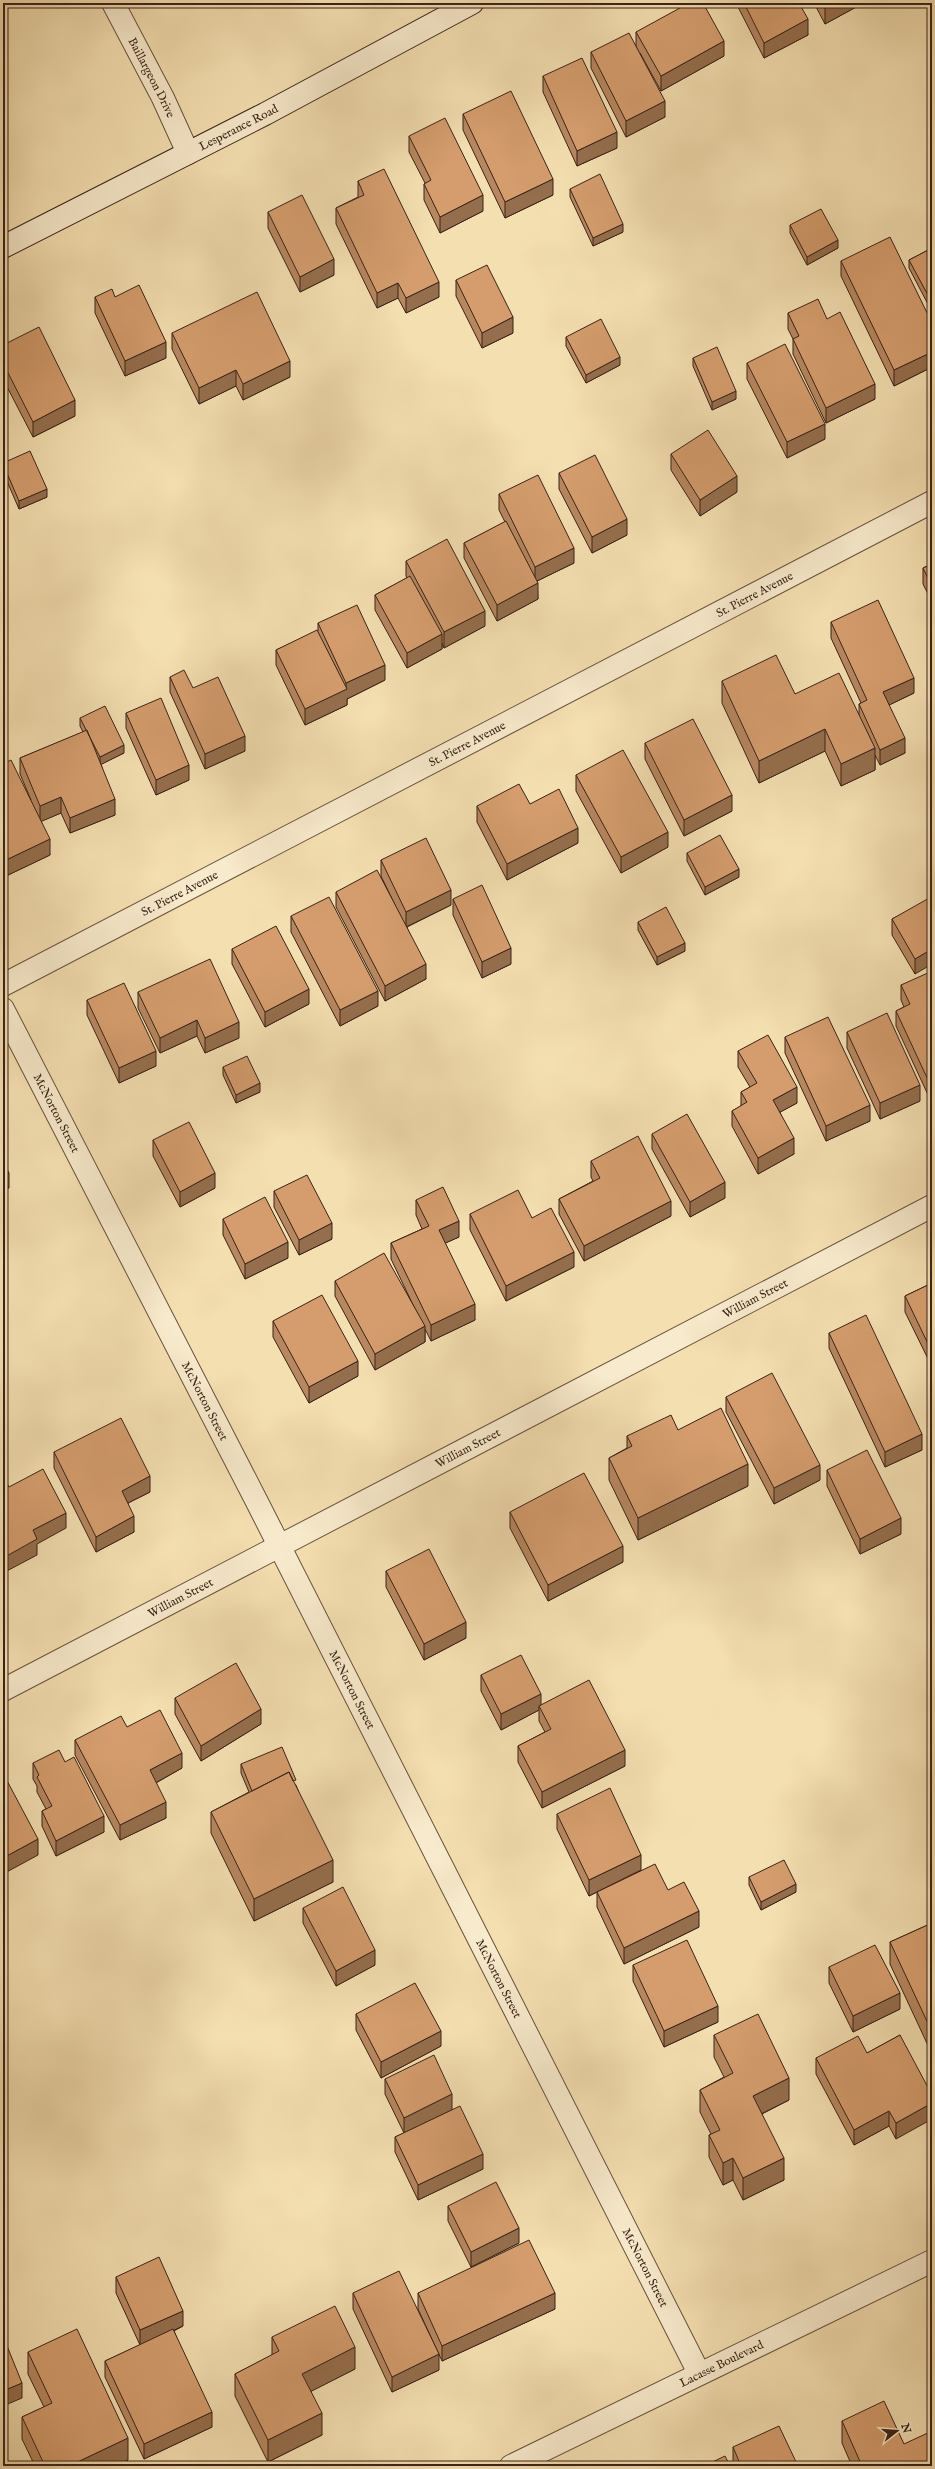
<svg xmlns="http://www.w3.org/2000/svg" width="935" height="2469" viewBox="0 0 935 2469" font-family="'IM FELL English',serif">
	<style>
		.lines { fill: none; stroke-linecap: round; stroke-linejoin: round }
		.minor-casing { stroke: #68523e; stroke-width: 24 }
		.tertiary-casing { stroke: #68523e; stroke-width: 24 }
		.secondary-casing { stroke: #3a2318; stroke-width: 24 }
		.minor { stroke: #f8eacc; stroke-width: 22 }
		.tertiary { stroke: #f8eacc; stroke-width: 22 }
		.secondary { stroke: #f8eacc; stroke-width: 22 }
		.wall { fill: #b7875f; stroke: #3a2318 }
		.shaded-wall { fill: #956e4d; stroke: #3a2318 }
		.building { fill: #d59d6e; stroke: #3a2318 }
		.labels { text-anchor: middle; stroke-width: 3; stroke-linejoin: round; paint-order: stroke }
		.street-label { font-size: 12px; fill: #3a2318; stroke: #f8eacc }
	</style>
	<rect width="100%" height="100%" fill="#f4dfb1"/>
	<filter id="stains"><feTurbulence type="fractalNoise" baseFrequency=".005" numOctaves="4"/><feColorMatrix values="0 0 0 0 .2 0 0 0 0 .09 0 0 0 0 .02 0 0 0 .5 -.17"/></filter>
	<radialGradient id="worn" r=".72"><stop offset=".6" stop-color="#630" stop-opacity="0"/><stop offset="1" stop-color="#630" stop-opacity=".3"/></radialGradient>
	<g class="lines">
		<defs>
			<g id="minor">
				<path id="s1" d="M113 3 163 98 188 153"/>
				<path id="s2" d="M3 985 932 502"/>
				<path id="s3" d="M3 1690 932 1206"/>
			</g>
			<g id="tertiary">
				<path id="s4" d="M3 1009 256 1500 699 2373"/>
				<path id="s5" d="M511 2466 932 2261"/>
			</g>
			<g id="secondary">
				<path id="s6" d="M3 247 265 114 472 3"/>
			</g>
		</defs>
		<use href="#minor" class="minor-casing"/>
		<use href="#tertiary" class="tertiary-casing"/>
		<use href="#secondary" class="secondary-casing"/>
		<use href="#minor" class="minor"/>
		<use href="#tertiary" class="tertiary"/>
		<use href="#secondary" class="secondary"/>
	</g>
	<path class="wall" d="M736 3H799L808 35 764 58Z
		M814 3H858V6L825 24Z
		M636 32 724 56 661 91 640 53 665 117 626 137 591 68V52L636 47Z
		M543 76 617 148 577 166 543 92Z
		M463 114 553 195 505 218 463 130Z
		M409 136 483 211 440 233 424 200V184L425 183 409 152Z
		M358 181 439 297 406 313 398 298 377 308 336 224V208L358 197Z
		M570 189 623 232 593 246 570 197Z
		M268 212 334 275 300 292 268 228Z
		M790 225 838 248 807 265 790 233Z
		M932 248V307L930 308 909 268V260Z
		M841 261 932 323V367L894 386 841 276Z
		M456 280 513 333 482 348 456 296Z
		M95 297 166 358 125 376 95 313Z
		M788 313 827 319 875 399 826 423 793 354V339L788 329Z
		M172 333 290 377 243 400 236 386 199 404 172 349Z
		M566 337 620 365 586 383 566 346Z
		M3 345 75 416 33 437 3 379Z
		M693 358 736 399 712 410 693 366Z
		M747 363 825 439 787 458 747 379Z
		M671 454 737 492 700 516 671 470Z
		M3 463 47 497 19 509 3 472Z
		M559 473 627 535 592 553 559 489Z
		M499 494 574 563 537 581 538 599 497 621 464 558V543L505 522 499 510Z
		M406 561 485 626 444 648 442 643V649L407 668 375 610V595L407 578 406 576Z
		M932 564V602L923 584V568Z
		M831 622 914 693 889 705 905 753 880 765 875 755V770L841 786 825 751 759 783 722 703V681L795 694 859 715V704L861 703 831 638Z
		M318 623 385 680 347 699V705L305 725 276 665V650L318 631Z
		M170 677 245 751 205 769 170 692Z
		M126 713 189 780 156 795 126 728Z
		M80 718 124 753 101 764 115 815 70 833 61 813 41 821 50 855 4 877 3 875V764L31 800 20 774V758L83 732 80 726Z
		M645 743 732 811 684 836 645 759Z
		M576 775 668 847 621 873 576 791Z
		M530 804 578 843 507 880 477 822V806Z
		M687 853 739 877 705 895 687 861Z
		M381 860 451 905 407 927 426 979 385 1001 336 907V892L395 905 381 876Z
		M453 899 511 964 482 978 453 915Z
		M932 899 915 974 892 935V919Z
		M291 916 378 1006 340 1026 291 932Z
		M638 922 685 951 657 965 638 930Z
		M232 949 309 1004 265 1027 232 964Z
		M932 976V1096L929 1097 896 1026V1011L904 1007 901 1000V985Z
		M138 992 239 1038 205 1053 197 1036 160 1053 138 1008Z
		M87 1000 156 1066 119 1083 87 1015Z
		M847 1032 920 1101 880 1119 847 1048Z
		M785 1037 870 1121 826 1141 785 1053Z
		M738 1051 797 1103 780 1112 794 1154 758 1174 732 1126V1111L741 1106V1092L750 1087 738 1067Z
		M223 1067 260 1092 236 1103 223 1075Z
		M652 1134 725 1198 690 1217 652 1149Z
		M153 1140 215 1188 180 1207 153 1156Z
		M591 1161 671 1216 584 1261 559 1214V1199L593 1181 591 1177Z
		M274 1191 332 1239 299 1255 274 1207Z
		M416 1200 459 1237 445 1243 475 1320 431 1341 425 1329V1342L375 1370 335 1296V1281L416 1311 391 1259V1243L422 1229 416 1215Z
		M470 1214 532 1218 574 1267 506 1301 470 1230Z
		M223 1219 288 1258 245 1279 223 1235Z
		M932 1283V1367L905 1312V1296Z
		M273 1321 358 1376 309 1403 273 1337Z
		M829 1333 922 1450 885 1467 829 1348Z
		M726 1397 820 1480 774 1504 726 1412Z
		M678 1430 748 1486 638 1540 609 1480V1458L627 1448V1436Z
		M54 1452 150 1492 128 1503 134 1532 96 1552 54 1468Z
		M827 1470 901 1534 860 1554 827 1486Z
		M510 1512 623 1562 548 1601 510 1528Z
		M386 1571 466 1638 424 1660 386 1587Z
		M481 1675 541 1705 625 1766 542 1808 518 1762V1746L545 1732 539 1721V1710L501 1730 481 1691Z
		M175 1698 261 1724 201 1761 175 1714Z
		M127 1727 182 1768 156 1783 166 1818 120 1840 75 1755V1740Z
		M65 1762 104 1832 56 1856 42 1826V1811L46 1809 37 1792V1786L33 1779V1763Z
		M241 1764 296 1785 333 1882 254 1921 211 1833V1812L249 1792 241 1773Z
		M557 1814 641 1870 699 1927 624 1964 597 1907V1892L589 1896 557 1829Z
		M749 1877 796 1892 761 1910 749 1885Z
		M303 1908 375 1965 336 1986 303 1923Z
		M932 1923V2054L890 1964V1942Z
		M633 1965 718 2022 664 2047 633 1981Z
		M829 1967 900 2009 853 2032 829 1983Z
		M356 2014 441 2046 381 2078 356 2030Z
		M714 2035 789 2100 762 2114 784 2180 743 2200 733 2180 723 2185 709 2157V2135L711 2134 700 2112V2090L724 2077 714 2057Z
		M900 2035 896 2139 889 2126 854 2145 816 2074V2058L867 2053Z
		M385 2079 452 2110 483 2169 418 2200 395 2152V2137L404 2133 385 2094Z
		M448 2206 519 2243 471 2267 448 2221Z
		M116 2277 183 2326 174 2331 212 2427 144 2459 105 2377V2361L140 2345 116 2293Z
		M353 2293 439 2370 392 2392 353 2309Z
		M418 2293 555 2309 442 2361 418 2309Z
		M272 2337 355 2369 311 2391 322 2435 268 2462 235 2396V2374L272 2355Z
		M28 2352 128 2460 115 2466H35L22 2439V2417L44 2407 28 2374Z
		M842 2421 904 2444 932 2466H852L842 2443Z
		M733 2447 798 2466H734L733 2463Z"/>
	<path class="shaded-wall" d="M835 3H858V6L825 24V8Z
		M6 19V35L3 36V20Z
		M808 19V35L764 58V43Z
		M724 41V56L661 91V76Z
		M665 101V117L626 137V121Z
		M617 132V148L577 166V151Z
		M553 179V195L505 218V202Z
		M483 195V211L440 233V217Z
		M623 224V232L593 246V238Z
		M838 240V248L807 265V257Z
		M334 259V275L300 292V277Z
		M439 282V297L406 313V298Z
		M398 283V298L377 308V293Z
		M930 299H932V307L930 308Z
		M513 317V333L482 348V333Z
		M166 342V358L125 376V361Z
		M932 352V367L894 386V370Z
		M620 357V365L586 383V375Z
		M290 361V377L243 400V384Z
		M236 370V386L199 404V388Z
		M875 384V399L826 423V408Z
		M736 391V399L712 410V402Z
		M75 400V416L33 437V422Z
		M825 424V439L787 458V442Z
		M737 476V492L700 516V500Z
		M47 489V497L19 509V501Z
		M627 519V535L592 553V537Z
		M574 548V563L535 582V567Z
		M538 583V599L497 621V605Z
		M485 611V626L444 648V632Z
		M442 634V649L407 668V653Z
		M385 665V680L347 699V705L305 725V709L346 689V683Z
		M914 678V693L883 708V692Z
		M825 729V751L759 783V761Z
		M245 736V751L205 769V754Z
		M905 738V753L880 765V750Z
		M124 745V753L100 765V757Z
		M875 748V770L841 786V764Z
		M189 765V780L156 795V780Z
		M732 795V811L684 836V820Z
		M61 797V813L40 822V806Z
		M115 799V815L70 833V818Z
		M578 828V843L507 880V864Z
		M668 832V847L621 873V857Z
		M50 839V855L4 877V861Z
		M739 869V877L705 895V887Z
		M451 890V905L406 927V912Z
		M685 943V951L657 965V957Z
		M511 948V964L482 978V962Z
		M932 949V964L915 974V959Z
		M426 964V979L385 1001V986Z
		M309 989V1004L265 1027V1012Z
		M378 991V1006L340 1026V1010Z
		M197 1020V1036L160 1053V1038Z
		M239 1022V1038L205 1053V1038Z
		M156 1051V1066L119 1083V1068Z
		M932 1080V1096L929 1097V1082Z
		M260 1083V1092L236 1103V1095Z
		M920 1085V1101L880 1119V1103Z
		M797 1087V1103L773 1116V1100Z
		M870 1105V1121L826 1141V1126Z
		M794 1138V1154L758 1174V1158Z
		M9 1173V1188L3 1192V1176Z
		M215 1173V1188L180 1207V1192Z
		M725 1182V1198L690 1217V1202Z
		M671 1201V1216L584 1261V1246Z
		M459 1221V1237L439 1246V1230Z
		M332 1223V1239L299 1255V1240Z
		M288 1242V1258L245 1279V1264Z
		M574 1252V1267L506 1301V1286Z
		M475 1304V1320L431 1341V1325Z
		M425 1326V1342L375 1370V1354Z
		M358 1361V1376L309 1403V1387Z
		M922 1434V1450L885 1467V1452Z
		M748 1464V1486L638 1540V1518Z
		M820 1465V1480L774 1504V1488Z
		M150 1476V1492L122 1506V1491Z
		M66 1513V1528L37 1544V1555L3 1573V1558L33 1530Z
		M134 1516V1532L96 1552V1537Z
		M901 1518V1534L860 1554V1539Z
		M623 1546V1562L548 1601V1585Z
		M466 1622V1638L424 1660V1644Z
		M541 1694V1709L539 1706V1710L501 1730V1714Z
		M261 1709V1724L201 1761V1746Z
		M625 1750V1766L542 1808V1792Z
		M182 1753V1768L150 1786V1770Z
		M166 1802V1818L120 1840V1825Z
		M104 1816V1832L56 1856V1841Z
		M38 1839V1855L3 1874V1858Z
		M641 1855V1870L589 1896V1880Z
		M333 1860V1882L254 1921V1899Z
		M796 1884V1892L761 1910V1902Z
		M699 1911V1927L624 1964V1948Z
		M375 1950V1965L336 1986V1971Z
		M900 1993V2009L853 2032V2016Z
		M718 2006V2022L664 2047V2031Z
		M441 2031V2046L381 2078V2062Z
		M789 2078V2100L753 2118V2096Z
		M452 2094V2110L404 2133V2118Z
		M932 2103V2119L896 2139V2123Z
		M889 2111V2126L854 2145V2130Z
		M483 2154V2169L418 2200V2185Z
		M733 2158V2180L723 2185V2163Z
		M784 2158V2180L743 2200V2178Z
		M519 2228V2243L471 2267V2252Z
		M555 2293V2309L442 2361V2346Z
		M183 2311V2326L140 2346V2330Z
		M355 2347V2369L302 2396V2374Z
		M439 2354V2370L392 2392V2377Z
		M22 2383V2398L3 2406V2391Z
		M212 2412V2427L144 2459V2444Z
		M322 2413V2435L268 2462V2440Z
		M128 2438V2460L115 2466H69Z"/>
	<path class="building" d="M689 3H703L724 41 661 76 636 32Z
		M744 3H799L808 19 764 43Z
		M822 3H835L825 8Z
		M3 13 6 19 3 20Z
		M629 33 665 101 626 121 591 52Z
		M582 58 617 132 577 151 543 76Z
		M511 91 553 179 505 202 463 114Z
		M445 118 483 195 440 217 424 184 431 180 409 136Z
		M384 169 439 282 406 298 398 283 377 293 336 208 364 195 358 181Z
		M600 174 623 224 593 238 570 189Z
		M302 195 334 259 300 277 268 212Z
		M821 209 838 240 807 257 790 225Z
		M890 237 932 323V352L894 370 841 261Z
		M932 248V299H930L909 260Z
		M487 265 513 317 482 333 456 280Z
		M139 285 166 342 125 361 95 297 112 289 115 297Z
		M257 292 290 361 243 384 236 370 199 388 172 333Z
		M818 299 827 319 840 312 875 384 826 408 793 339 799 336 788 313Z
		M601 319 620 357 586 375 566 337Z
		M39 327 75 400 33 422 3 363V345Z
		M785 344 825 424 787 442 747 363Z
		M717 347 736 391 712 402 693 358Z
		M708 430 737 476 700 500 671 454Z
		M30 451 47 489 19 501 3 464V463Z
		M595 455 627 519 592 537 559 473Z
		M538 475 574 548 535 567 499 494Z
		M506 521 538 583 497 605 464 543Z
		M447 539 485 611 444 632 406 561Z
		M932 564V587L923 568Z
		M410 576 442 634 407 653 375 595Z
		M878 600 914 678 883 692 905 738 880 750 859 704 867 700 831 622Z
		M357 605 385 665 346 683 318 623Z
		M317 630 347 689 305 709 276 650Z
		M776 655 795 694 839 673 875 748 841 764 825 729 759 761 722 681Z
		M184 670 193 688 218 677 245 736 205 754 170 677Z
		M161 698 189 765 156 780 126 713Z
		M105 706 124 745 100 757 80 718Z
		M693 719 732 795 684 820 645 743Z
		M87 730 115 799 70 818 61 797 40 806 20 758Z
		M623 750 668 832 621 857 576 775Z
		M11 760 50 839 4 861 3 859V764Z
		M519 784 530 804 559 789 578 828 507 864 477 806Z
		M720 835 739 869 705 887 687 853Z
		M426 838 451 890 406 912 381 860Z
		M377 870 426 964 385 986 336 892Z
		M482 885 511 948 482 962 453 899Z
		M329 897 378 991 340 1010 291 916Z
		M931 897 932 899V949L915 959 892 919Z
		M666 907 685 943 657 957 638 922Z
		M276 926 309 989 265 1012 232 949Z
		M210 959 239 1022 205 1038 197 1020 160 1038 138 992Z
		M930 972 932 976V1080L929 1082 896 1011 910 1004 901 985Z
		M124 983 156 1051 119 1068 87 1000Z
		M887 1013 920 1085 880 1103 847 1032Z
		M828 1017 870 1105 826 1126 785 1037Z
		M768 1035 797 1087 773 1100 794 1138 758 1158 732 1111 747 1102 741 1092 757 1083 738 1051Z
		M247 1056 260 1083 236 1095 223 1067Z
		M687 1114 725 1182 690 1202 652 1134Z
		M189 1122 215 1173 180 1192 153 1140Z
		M638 1136 671 1201 584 1246 559 1199 600 1178 591 1161Z
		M3 1160 9 1173 3 1176Z
		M307 1175 332 1223 299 1240 274 1191Z
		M443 1187 459 1221 439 1230 475 1304 431 1325 391 1243 429 1226 416 1200Z
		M518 1190 532 1218 551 1208 574 1252 506 1286 470 1214Z
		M265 1197 288 1242 245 1264 223 1219Z
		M384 1253 425 1326 375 1354 335 1281Z
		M932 1283V1352L905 1296Z
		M322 1295 358 1361 309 1387 273 1321Z
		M866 1315 922 1434 885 1452 829 1333Z
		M772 1373 820 1465 774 1488 726 1397Z
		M721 1408 748 1464 638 1518 609 1458 632 1446 627 1436 671 1415 678 1430Z
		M121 1418 150 1476 122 1491 134 1516 96 1537 54 1452Z
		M867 1450 901 1518 860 1539 827 1470Z
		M43 1469 66 1513 33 1530 37 1539 3 1558V1476L9 1487Z
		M584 1473 623 1546 548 1585 510 1512Z
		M429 1549 466 1622 424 1644 386 1571Z
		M521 1655 541 1694 501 1714 481 1675Z
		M236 1663 261 1709 201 1746 175 1698Z
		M589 1680 625 1750 542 1792 518 1746 551 1729 539 1706Z
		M160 1710 182 1753 150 1770 166 1802 120 1825 75 1740 121 1716 127 1727Z
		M282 1747 296 1780 293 1781 289 1772 252 1791 241 1764Z
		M59 1750 65 1762 74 1757 104 1816 56 1841 42 1811 52 1806 37 1777 39 1775 33 1763Z
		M289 1772 333 1860 254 1899 211 1812Z
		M5 1777 38 1839 3 1858V1778Z
		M610 1788 641 1855 589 1880 557 1814Z
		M784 1860 796 1884 761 1902 749 1877Z
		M655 1864 668 1890 684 1882 699 1911 624 1948 597 1892Z
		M343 1887 375 1950 336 1971 303 1908Z
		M932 1923V2032L890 1942Z
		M687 1940 718 2006 664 2031 633 1965Z
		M875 1945 900 1993 853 2016 829 1967Z
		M415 1983 441 2031 381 2062 356 2014Z
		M758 2014 789 2078 753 2096 784 2158 743 2178 733 2158 723 2163 709 2135 720 2130 700 2090 733 2073 714 2035Z
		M900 2035 932 2095V2103L896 2123 889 2111 854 2130 816 2058 858 2036 867 2053Z
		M434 2055 452 2094 404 2118 385 2079Z
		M460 2106 483 2154 418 2185 395 2137Z
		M496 2182 519 2228 471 2252 448 2206Z
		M529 2240 555 2293 442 2346 418 2293Z
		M159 2257 183 2311 140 2330 116 2277Z
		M399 2271 439 2354 392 2377 353 2293Z
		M335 2306 355 2347 302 2374 322 2413 268 2440 235 2374 279 2351 272 2337Z
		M77 2329 128 2438 69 2466H45L22 2417 52 2403 28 2352Z
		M173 2329 212 2412 144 2444 105 2361Z
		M3 2336 22 2383 3 2391Z
		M884 2401 904 2444 932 2431V2466H862L842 2421Z
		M779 2426 798 2466H741L733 2447Z
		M725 2456 730 2466H704Z"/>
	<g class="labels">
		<g class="street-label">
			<text dy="4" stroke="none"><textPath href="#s1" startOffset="84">Baillargeon Drive</textPath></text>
			<text dy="4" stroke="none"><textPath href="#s6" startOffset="264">Lesperance Road</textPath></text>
			<text dy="4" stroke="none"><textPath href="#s2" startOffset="847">St. Pierre Avenue</textPath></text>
			<text dy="4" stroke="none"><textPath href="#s2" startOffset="523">St. Pierre Avenue</textPath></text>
			<text dy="4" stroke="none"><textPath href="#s2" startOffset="199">St. Pierre Avenue</textPath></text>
			<text dy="4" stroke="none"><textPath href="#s4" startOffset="117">McNorton Street</textPath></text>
			<text dy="4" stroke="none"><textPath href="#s3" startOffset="848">William Street</textPath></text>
			<text dy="4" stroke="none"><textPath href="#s4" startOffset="441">McNorton Street</textPath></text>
			<text dy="4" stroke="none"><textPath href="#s3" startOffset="524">William Street</textPath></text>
			<text dy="4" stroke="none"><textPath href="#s3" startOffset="200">William Street</textPath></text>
			<text dy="4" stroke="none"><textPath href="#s4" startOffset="765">McNorton Street</textPath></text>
			<text dy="4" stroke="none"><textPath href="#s4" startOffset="1089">McNorton Street</textPath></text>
			<text dy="4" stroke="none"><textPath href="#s4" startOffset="1413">McNorton Street</textPath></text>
			<text dy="4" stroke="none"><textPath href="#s5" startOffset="234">Lacasse Boulevard</textPath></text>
		</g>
	</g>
	<rect width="935" height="2469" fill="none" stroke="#f4dfb1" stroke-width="16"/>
	<rect x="4" y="4" width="927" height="2461" fill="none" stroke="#3a2318" stroke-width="2"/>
	<rect x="8" y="8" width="919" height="2453" fill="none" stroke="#3a2318"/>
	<g transform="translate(897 2431) rotate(73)" stroke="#f8eacc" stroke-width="3" paint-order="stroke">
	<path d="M0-3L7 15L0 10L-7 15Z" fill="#3a2318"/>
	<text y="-6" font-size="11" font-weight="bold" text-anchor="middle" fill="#3a2318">N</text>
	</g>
	<rect width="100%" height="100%" filter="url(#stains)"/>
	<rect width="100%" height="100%" fill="url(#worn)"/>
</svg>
